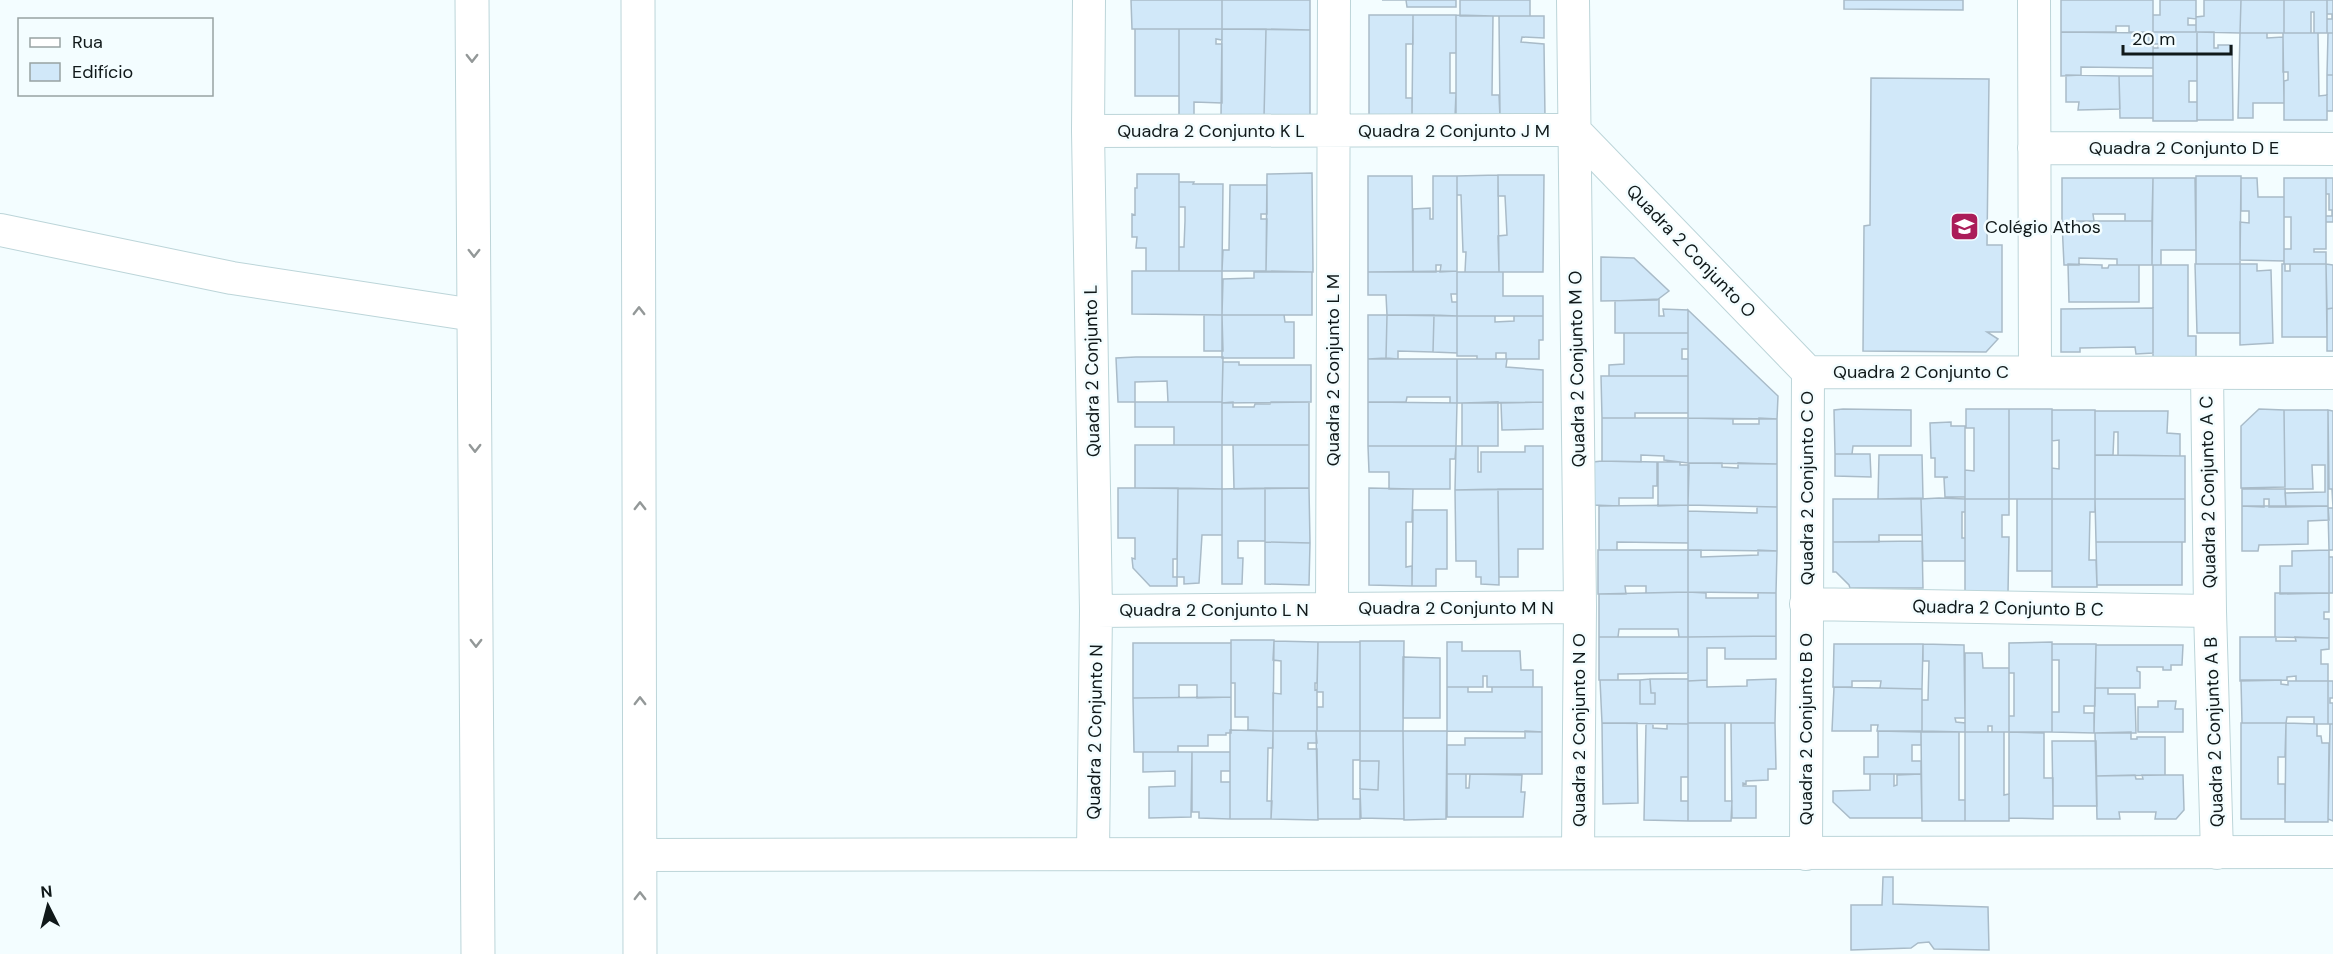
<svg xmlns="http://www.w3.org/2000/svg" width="2333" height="954" viewBox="0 0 2333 954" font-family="'DM Sans',sans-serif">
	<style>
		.building { fill: #d1e8f9; stroke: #a9bbc8; stroke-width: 1.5 }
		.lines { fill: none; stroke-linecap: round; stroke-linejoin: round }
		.minor-casing { stroke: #bcd5d9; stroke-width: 34 }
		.trunk-casing { stroke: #bcd5d9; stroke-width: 35 }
		.minor { stroke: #fff; stroke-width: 32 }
		.trunk { stroke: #fff; stroke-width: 33 }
		.oneway { stroke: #939898 }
		.labels { text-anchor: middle; stroke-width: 5; stroke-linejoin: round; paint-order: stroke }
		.street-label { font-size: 18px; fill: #10191a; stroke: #f3fdff }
		.poi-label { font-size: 18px; fill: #10191a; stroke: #f3fdff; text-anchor: start }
	</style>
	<rect width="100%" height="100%" fill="#f3fdff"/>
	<path class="building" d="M1131 0H1222V29H1132Z
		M1222 0H1310V30L1222 29Z
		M1382 0H1456V7H1407L1406 0Z
		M1460 0H1530V16H1460Z
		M1844 0H1963V10L1844 9Z
		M2061 0H2153V32H2129V26H2116V32H2061Z
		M2160 0H2196V19L2188 18V25H2196V32H2153V15H2160Z
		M2204 0H2241L2240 33 2196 32V17L2204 16Z
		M2241 0H2284V33H2240Z
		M2284 0H2327V33H2314V12H2311V33H2284Z
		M2327 0H2333V33H2327V19H2332V14H2327Z
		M1369 15H1413V44H1406V98H1412V117L1369 118Z
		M1413 15H1456V53H1450V93H1456L1455 117H1412Z
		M1456 15 1493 16 1492 95H1499L1500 118H1456Z
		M1499 16H1544V38L1522 37 1521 42 1544 44 1545 118H1500Z
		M1135 29H1179V96H1135Z
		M1179 29H1222V40L1216 39V44H1222V103L1194 102V117L1179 116Z
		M1222 29H1266L1264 118 1221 117Z
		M1266 29 1310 30V118H1264Z
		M2061 32 2149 33V46H2153V68L2081 67V75L2061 76Z
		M2153 32H2197V81H2189V102H2197V121H2153V48H2158L2159 44H2153Z
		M2197 32H2214V48H2218V45H2232L2233 120H2197Z
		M2240 33H2267V38L2283 37 2284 103H2253V118H2238Z
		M2283 33H2318L2319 96 2327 95V120H2284V81L2288 80V72H2283Z
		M2328 33H2333V75H2327Z
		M2066 75 2119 76 2120 109 2078 110 2079 102H2066Z
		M2327 75H2333V111H2327Z
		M2119 76H2153V118H2120Z
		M1871 78 1989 79 1987 245H2002V332H1987L1998 339 1986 352 1863 351 1864 226 1870 225Z
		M1312 173 1313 272 1266 271 1267 174Z
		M1137 174H1179V271H1146V248H1136L1137 237H1132V214L1135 215V188H1137Z
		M1498 175 1499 272H1465L1466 252H1463L1461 195H1457V176Z
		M1498 175H1544L1543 272H1499L1498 236 1507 235 1505 196H1498Z
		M1368 176H1412L1413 272H1368Z
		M1433 176H1457V271L1440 272 1441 265H1436V272H1413V209L1430 208V219H1433Z
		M2196 176H2241L2240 264H2196Z
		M2062 178H2153L2152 221H2125V214H2093L2094 221 2062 222Z
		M2153 178H2195L2196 250H2161V265H2152Z
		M2241 178H2257L2258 197H2284V261L2240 260V222L2249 223V211H2241Z
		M2284 178H2326V249H2314V252H2326V264H2284V249H2291V217H2284Z
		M2326 178H2333V222H2326V216H2332V210H2329V194H2326Z
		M1179 182H1194L1193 184H1223L1222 271H1179V247H1184L1185 221V207H1179Z
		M1230 185H1267V214H1261V219H1267L1266 271H1222L1223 250H1229Z
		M2075 221H2152V265H2117V259L2079 258V265H2064L2062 222Z
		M1601 257 1634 258 1669 291 1657 300 1601 301Z
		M2068 264 2102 265V268H2108L2109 265H2139V302H2069Z
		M2195 264H2240V333H2197Z
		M2240 264H2257V271L2271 270 2273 343 2240 345Z
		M2282 264H2285V271H2290V264H2326L2327 337H2282Z
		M2326 264 2333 265V308L2327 309Z
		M2153 265H2188V336H2196V358L2153 359Z
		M1132 271H1222V315L1132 314Z
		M1457 271V294H1451L1452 302H1457V316L1387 315 1386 295H1368V272Z
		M1254 272H1312V315H1222L1223 279 1254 278Z
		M1457 272H1503V296H1543V316H1457Z
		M1659 299V316H1664L1663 309 1688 310V333H1615V301Z
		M2153 308V353L2136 354 2135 347 2080 348V352H2061V309Z
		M2333 308V351H2327V309Z
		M1688 310 1778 396 1777 419 1688 418Z
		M1204 315H1222L1223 351H1204Z
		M1222 315H1284L1285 322H1294V358H1222Z
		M1368 315H1387L1386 358 1368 359Z
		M1387 315H1434L1433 352 1398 351V359L1386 358Z
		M1434 315 1457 316V353L1433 352Z
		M1457 316H1495V322L1514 321V316H1543V340H1539V359H1506V353H1496V359H1477V356H1457Z
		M1624 333H1688V349H1682V359H1688V376H1609V365L1624 364Z
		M1136 357H1223L1222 402H1168L1167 381 1135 382V402H1118L1116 358Z
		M1368 359H1457V403H1450V397H1407L1406 402H1368Z
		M1457 359H1507L1506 367 1543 370V402L1457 403Z
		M1223 362H1239V365H1311V402L1222 403Z
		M1601 376H1688V413H1635V418H1602Z
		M1135 402H1222V445H1174V427H1135Z
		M1233 402V407H1254L1255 404H1270L1271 402H1309V445H1222V403Z
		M1368 402 1457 403 1456 446H1368Z
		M1498 402V446H1462V403Z
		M1543 402V429L1502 430 1501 403Z
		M1843 409 1911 410V446H1853L1852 454H1835L1834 410Z
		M1966 409H2009V499H1965V470L1974 471V428H1966Z
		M2009 409H2052V499H2009Z
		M2259 409 2284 410 2285 487 2241 488V426Z
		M2052 410H2095V499H2052V468L2059 469V440L2052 441Z
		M2284 410H2328V506L2286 507 2285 493 2325 492V465H2312L2313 489H2285Z
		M2328 410 2333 411V508L2332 489H2329Z
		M2095 411H2168L2167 433 2180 434V456L2118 455V432H2114L2113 455H2095Z
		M1602 418H1688V463L1664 460V456L1641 455V462L1602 461Z
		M1688 418 1733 419V424H1759V418L1777 419V464L1688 463Z
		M1951 422V426H1965V497H1945L1944 478 1948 477H1935V458H1931L1930 423Z
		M1135 445H1222V489L1135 488Z
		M1233 445H1309V488L1234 489Z
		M1368 446H1456L1455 459H1450V489H1389V472H1369Z
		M1456 446H1478V472H1481V452H1525V446H1543V489L1455 490Z
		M1835 454H1870L1871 477 1835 476Z
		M1879 455H1922L1923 498 1878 499Z
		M2095 455 2185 456V499H2095Z
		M1602 461 1657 462V486H1653V498H1619V506L1593 505V462Z
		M1658 462H1680V465H1689L1688 505 1658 506Z
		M1688 463H1722V467L1738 468V463L1777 464V507L1688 505Z
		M1118 488H1178L1177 559H1173V577H1177V586H1150L1133 568 1132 558 1135 559V538H1118Z
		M1178 488 1222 489V535H1202L1199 583 1184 584V577H1177Z
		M1265 488V541H1238V558H1243L1242 584H1222V489Z
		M1265 488H1309L1310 543 1265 542Z
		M1369 488 1413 489 1412 522H1406V567L1412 566V586L1369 585Z
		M1498 489 1499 585 1481 584V577H1476V561H1456L1455 490Z
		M1498 489H1543V549H1518V577H1499Z
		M2242 489H2285L2286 507H2269V499H2264V507L2242 506Z
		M1939 498 1965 499V512H1962V538H1965V561H1923L1921 499Z
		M1833 499H1921L1922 535H1879V542H1833Z
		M1965 499H2009V515H2002V537H2009L2008 593H1965Z
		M2017 499H2052V571H2017Z
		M2052 499H2095V512H2090L2089 560H2096L2097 587H2052Z
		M2095 499H2185V542H2096Z
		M1688 505V543L1617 542V550H1599V506Z
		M2242 506H2328L2329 520 2308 521V544L2259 545 2258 551H2242Z
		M1757 507H1777V551L1688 550V511L1757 513Z
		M2328 508H2333V550H2329Z
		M1413 510H1447V569H1436V586H1412Z
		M1922 541 1923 588H1850L1849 585 1836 572H1833V542Z
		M1265 542 1310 543 1309 585 1265 584Z
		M2096 542H2182V585H2097Z
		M1598 550H1688V592L1646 593V586H1625L1626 594H1598Z
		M1688 550H1701V557L1758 555V550L1777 551 1776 593 1688 592Z
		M2329 550V593L2280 594V566H2292V551Z
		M2329 557H2333V593H2329Z
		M1688 592V637H1679L1678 629H1619L1618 637H1599V594Z
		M1688 592 1706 593V598H1758V593H1776V636L1688 637Z
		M2275 593H2329V612H2324V619H2329V638L2275 637Z
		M1776 636V659H1725V648H1707V680L1688 681V637Z
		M1599 637H1688V673L1618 674V680H1599Z
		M2240 637H2276V641H2296L2295 637 2329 638V649L2321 650V664H2328V681H2296V676L2287 677V680L2240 681Z
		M1231 640H1274L1273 731 1248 730V717H1235V683H1231Z
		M1274 641 1318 642 1317 683H1315V690L1317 689V731H1273V693L1281 694V661L1273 660Z
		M1360 641H1404L1403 731H1360Z
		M1318 642H1360V731H1317V707H1323V692H1317Z
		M1447 642H1462V651H1520L1521 670H1533V687H1487V676H1483V687H1447Z
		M2052 642V732H2009V716H2014V673H2009V643Z
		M1133 643H1231V697L1197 698V685H1179V698H1133Z
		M1834 644H1923L1922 689 1880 688 1881 681H1852V687H1833Z
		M1923 644 1964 645 1965 718H1955L1956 722 1965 723V732L1922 731V700H1928L1929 661H1923Z
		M2052 644H2096L2095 706H2084V713H2094V733L2052 732V712H2059V660H2052Z
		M2096 645H2183L2182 665H2171V670H2163V667H2137V671L2140 672V688H2095Z
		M1965 653H1982L1983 668H2009V732H1992V726H1988V732H1965Z
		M1403 657 1440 658V718H1403Z
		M1650 679 1651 693H1655V704H1640V680Z
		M1650 679H1688V724L1602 723 1600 680H1640V704H1655V693H1651Z
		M1776 679 1775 723H1688V681L1707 680V687L1747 686V680Z
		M2241 680H2281V684L2288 685V681H2328V724H2314V717H2287L2286 723H2242Z
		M2328 681H2333V698H2330V703H2333V724H2328Z
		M1447 687H1468V692H1492V687H1542V732L1447 731Z
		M1834 687 1922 689V731H1877L1878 725H1871V731H1832Z
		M2095 688H2108V694H2135L2136 733H2094Z
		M1231 697V733H1226V735H1208V746H1178V752H1134L1133 698Z
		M2158 701H2176L2175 709H2183V732H2138V707H2158Z
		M1602 723H1637L1638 803 1603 804Z
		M1688 723H1725V801H1732L1731 821H1688Z
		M1731 723H1775L1776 769H1768V780L1746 781V784L1743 783V786H1756V818H1732Z
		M2241 723H2286L2285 757H2278V784H2285V819H2241Z
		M2286 723 2317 724V736H2321L2322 743H2329L2328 822H2285Z
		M1646 724H1653V728L1667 729V724H1688V777H1681V801H1688V821L1644 820Z
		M2330 724H2333V821L2328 819Z
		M1230 730 1273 731V748H1268L1267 801H1272L1271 819H1230Z
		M1273 731H1316L1317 743H1308V749H1317L1318 820 1271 819Z
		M1316 731H1360V760H1353V799H1360V819H1318Z
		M1360 731H1403L1404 819 1361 818 1360 789 1378 790 1379 761H1360Z
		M1403 731H1447L1446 819 1404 820Z
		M1525 731 1542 732V774H1447V745H1465V738H1525Z
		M1878 731 1921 732V745H1912V761H1921V774H1864V757H1878Z
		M1921 732H1959V800H1965V821H1922Z
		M1965 732H2004V795L2009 794V821H1965Z
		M2009 732 2044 733V778H2053V819L2009 818Z
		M2131 732V739H2137V737H2165V775L2096 776 2095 733Z
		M2052 741H2096L2097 806H2053Z
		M1143 752H1192L1191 817 1149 818V787L1175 786V771L1143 772Z
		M1192 752H1230V771H1221V782H1230V819L1199 818V812H1192Z
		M1360 761H1379L1378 790 1360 789Z
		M1447 774H1466V788H1469L1470 774 1522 775 1521 792H1525L1523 817H1447Z
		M1870 774H1894V786L1897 785V775L1921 774 1922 818H1850L1833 802V791L1870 790Z
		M2135 775 2136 779H2143L2142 775H2183L2184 810 2176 819H2155L2156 812H2119L2120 819H2097L2096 776Z
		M1883 877H1893V904L1988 907 1989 950 1934 949 1929 942 1918 943 1911 948 1851 950V905H1882Z"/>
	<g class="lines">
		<defs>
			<path id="minor" d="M1089 0 1088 131 1096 611 1093 852
				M1573 0 1580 607 1578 853
				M2034 0 2035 372
				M1574 130 1808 372
				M1088 131 1574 130
				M2034 148 2333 149
				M0 230 232 278 474 315
				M1808 372 2333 373
				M2207 373 2210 611 2217 853
				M1806 604 2210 611
				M1332 609 1334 0
				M1096 611 1580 607
				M1806 854 1808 372
				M640 855 2333 852"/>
			<path id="trunk" d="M472 0 478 954
				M638 0 640 954"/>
		</defs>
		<use href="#minor" class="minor-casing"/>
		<use href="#trunk" class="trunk-casing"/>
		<use href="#minor" class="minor"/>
		<use href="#trunk" class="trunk"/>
	</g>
	<defs><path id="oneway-chevron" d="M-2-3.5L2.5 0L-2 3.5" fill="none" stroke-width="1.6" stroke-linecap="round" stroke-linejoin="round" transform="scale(1.5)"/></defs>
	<g class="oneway">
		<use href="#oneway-chevron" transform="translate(472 58) rotate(90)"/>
		<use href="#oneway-chevron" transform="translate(474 253) rotate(90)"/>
		<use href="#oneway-chevron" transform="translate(639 311) rotate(-90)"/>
		<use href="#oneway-chevron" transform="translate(475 448) rotate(90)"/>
		<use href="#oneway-chevron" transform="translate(640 506) rotate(-90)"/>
		<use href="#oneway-chevron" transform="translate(476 643) rotate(90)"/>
		<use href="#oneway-chevron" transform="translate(640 701) rotate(-90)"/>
		<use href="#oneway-chevron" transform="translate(640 896) rotate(-90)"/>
	</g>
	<defs>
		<symbol id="school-square" viewBox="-11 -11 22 22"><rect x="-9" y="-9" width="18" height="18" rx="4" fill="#ab1d59" stroke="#f3fdff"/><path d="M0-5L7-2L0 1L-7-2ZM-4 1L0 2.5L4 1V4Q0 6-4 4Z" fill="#fff"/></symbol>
	</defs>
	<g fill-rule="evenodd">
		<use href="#school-square" x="1948" y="210" width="33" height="33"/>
	</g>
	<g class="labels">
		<g class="street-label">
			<text x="1211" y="137">Quadra 2 Conjunto K L</text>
			<text x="1454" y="137">Quadra 2 Conjunto J M</text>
			<text x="2184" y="154">Quadra 2 Conjunto D E</text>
			<text transform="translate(1691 251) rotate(46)" y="6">Quadra 2 Conjunto O</text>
			<text transform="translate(1577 369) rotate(-91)" y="6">Quadra 2 Conjunto M O</text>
			<text transform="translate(1333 370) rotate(-90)" y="6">Quadra 2 Conjunto L M</text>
			<text transform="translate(1092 371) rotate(-91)" y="6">Quadra 2 Conjunto L</text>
			<text x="1921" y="378">Quadra 2 Conjunto C</text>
			<text transform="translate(1807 488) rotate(-90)" y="6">Quadra 2 Conjunto C O</text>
			<text transform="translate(2208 492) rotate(-91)" y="6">Quadra 2 Conjunto A C</text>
			<text x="1456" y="614">Quadra 2 Conjunto M N</text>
			<text transform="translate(2008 608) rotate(1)" y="6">Quadra 2 Conjunto B C</text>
			<text x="1214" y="616">Quadra 2 Conjunto L N</text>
			<text transform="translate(1806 729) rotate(-90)" y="6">Quadra 2 Conjunto B O</text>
			<text transform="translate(1579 730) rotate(-90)" y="6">Quadra 2 Conjunto N O</text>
			<text transform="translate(1095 732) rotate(-89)" y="6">Quadra 2 Conjunto N</text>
			<text transform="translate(2214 732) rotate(-92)" y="6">Quadra 2 Conjunto A B</text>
		</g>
		<g class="poi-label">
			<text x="1985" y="233">Colégio Athos</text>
		</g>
	</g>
	<rect x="18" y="18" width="195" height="78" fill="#f3fdff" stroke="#98a2a3" stroke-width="1.5"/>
	<rect x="30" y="38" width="30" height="9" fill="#ffffff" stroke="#98a2a3" stroke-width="1.5"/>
	<text x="72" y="48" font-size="18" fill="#10191a">Rua</text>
	<rect x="30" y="63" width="30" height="18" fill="#d1e8f9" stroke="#98a2a3" stroke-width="1.5"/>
	<text x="72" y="78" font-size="18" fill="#10191a">Edifício</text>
	<g transform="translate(48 906) rotate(354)" stroke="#f3fdff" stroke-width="4.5" paint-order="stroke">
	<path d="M0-4.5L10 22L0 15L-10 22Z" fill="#10191a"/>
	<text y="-9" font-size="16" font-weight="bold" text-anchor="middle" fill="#10191a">N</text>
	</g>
	<path d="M2123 45v9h108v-9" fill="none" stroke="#10191a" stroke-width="3"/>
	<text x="2132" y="45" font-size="18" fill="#10191a" stroke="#f3fdff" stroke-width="4.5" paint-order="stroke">20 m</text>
</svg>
